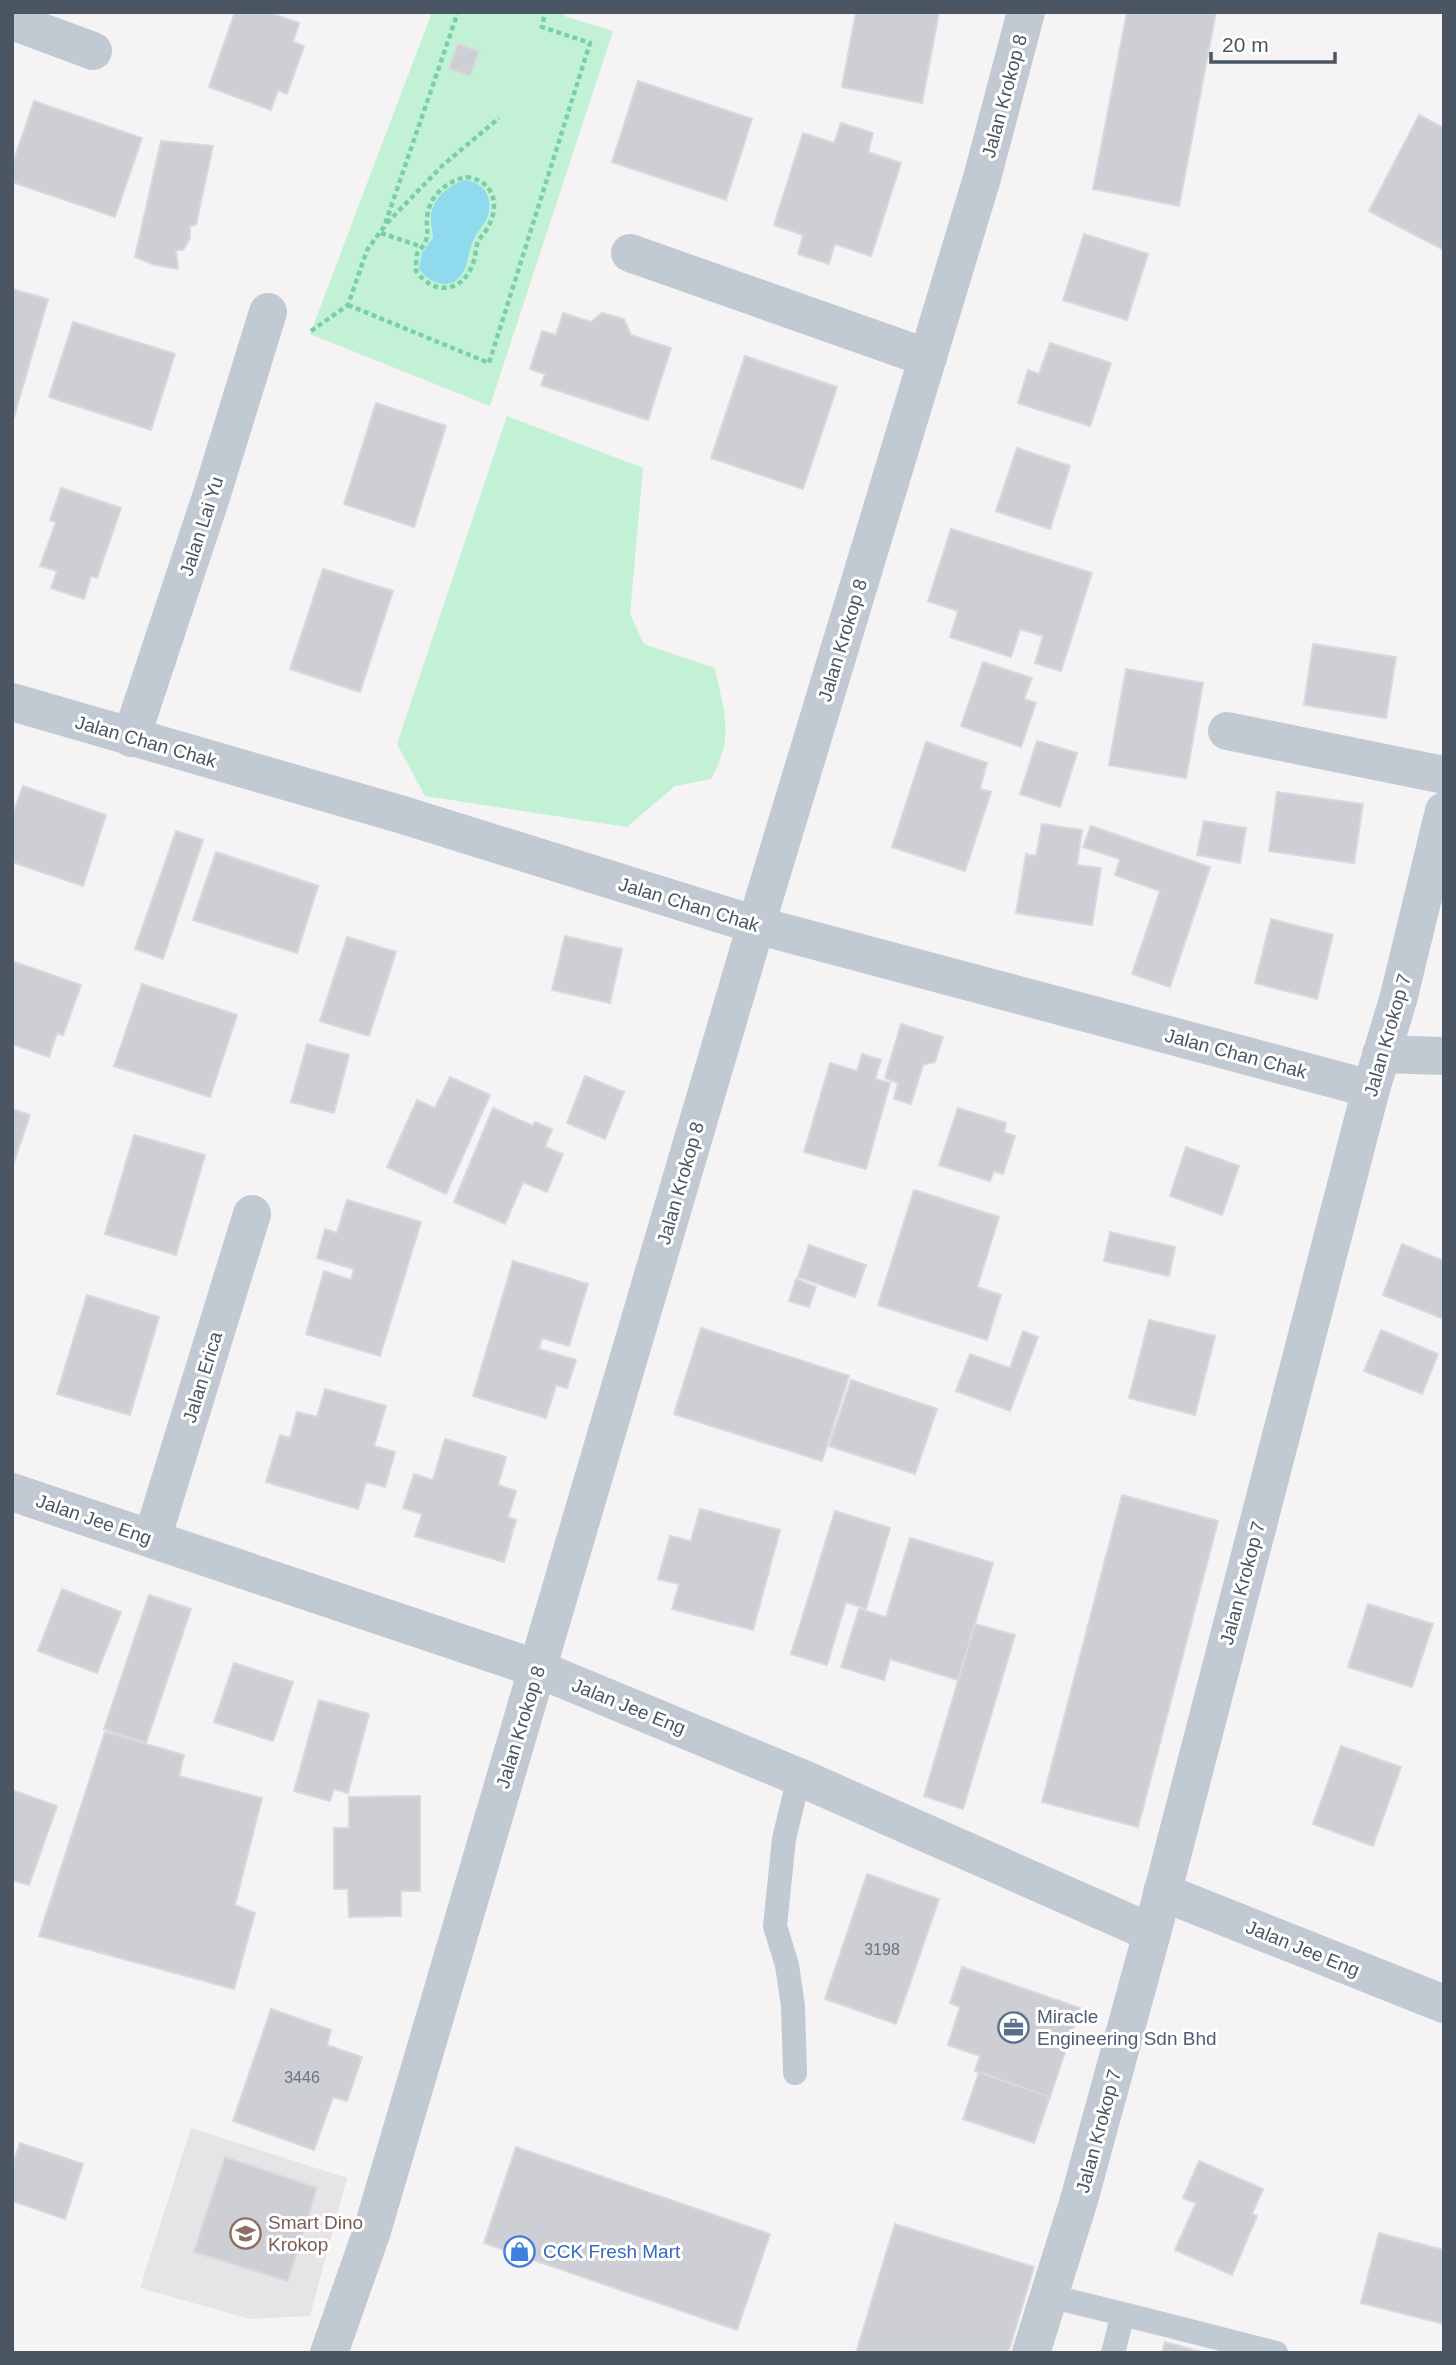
<svg xmlns="http://www.w3.org/2000/svg" width="1456" height="2365" viewBox="0 0 1456 2365" font-family="Helvetica,sans-serif">
	<style>
		.education { fill: #e6e4e5 }
		.green { fill: #c3f1d5 }
		.water { fill: #90daee }
		.building { fill: #cdcfd5; stroke: #d7d9de; stroke-width: 2 }
		.lines { fill: none; stroke-linecap: round; stroke-linejoin: round }
		.path { stroke: #7ad0a6; stroke-width: 4.5; stroke-dasharray: 5 3.5; stroke-linecap: butt }
		.service { stroke: #c1cad2; stroke-width: 24 }
		.minor { stroke: #c1cad2; stroke-width: 38 }
		.labels { text-anchor: middle; stroke-width: 6; stroke-linejoin: round; paint-order: stroke }
		.number-label { font-size: 16px; fill: #6b747e }
		.street-label { font-size: 19px; fill: #4a5661; stroke: #fff }
		.service-label { font-size: 19px; fill: #4e5e75; stroke: #fff; text-anchor: start }
		.education-label { font-size: 19px; fill: #785e54; stroke: #fff; text-anchor: start }
		.shop-label { font-size: 19px; fill: #366cbe; stroke: #fff; text-anchor: start }
	</style>
	<rect width="100%" height="100%" fill="#f5f3f3"/>
	<path class="education" d="M191 2128 347 2178 310 2316 250 2319 140 2288Z"/>
	<path class="green" d="M432 12H565L564 16 613 31 490 406 310 334Z
		M507 416 643 468 630 614 644 644 715 668C724 714 735 735 711 779L675 786 627 827 425 796 397 744Z"/>
	<path class="water" d="M465 180C486 183 495 200 486 220 481 228 475 235 472 244 468 254 468 266 461 275 450 292 428 282 419 269L422 253 433 238C433 231 431 226 431 221 430 200 447 186 465 180Z"/>
	<path class="building" d="M235 12H268L299 23 293 42 304 46 287 94 278 90 271 110 209 87Z
		M856 12H939L922 103 842 87Z
		M1127 12H1216L1179 206 1093 189Z
		M458 44 479 51 470 76 449 69Z
		M638 81 752 119 726 200 612 162Z
		M34 101 142 138 115 217 12 182V166Z
		M1419 115 1444 128V250L1369 211Z
		M841 123 873 133 868 152 901 163 871 256 835 244 829 264 798 254 803 235 774 225 803 133 834 143Z
		M161 141 213 146 196 225 190 226V238L183 250H176L178 269 152 264 135 257Z
		M1084 234 1148 254 1127 320 1063 300Z
		M12 289 48 299 14 417H12Z
		M563 313 591 322 602 313 624 319 631 335 671 348 648 420 541 385 545 374 530 369 542 331 556 335Z
		M73 322 175 354 151 430 49 397Z
		M1050 343 1111 363 1090 426 1018 403 1028 370 1039 374Z
		M745 356 837 387 803 489 711 458Z
		M376 403 446 426 414 527 344 504Z
		M1017 448 1070 466 1050 529 996 511Z
		M61 488 121 508 97 578 91 576 84 599 51 588 57 571 40 566 56 522 50 520Z
		M951 529 1092 573 1061 671 1035 663 1043 636 1020 629 1011 657 950 637 958 611 928 601Z
		M323 569 393 591 360 692 290 669Z
		M1313 644 1396 657 1386 718 1304 705Z
		M983 662 1032 678 1024 699 1036 703 1021 747 961 726Z
		M1126 669 1203 683 1186 778 1109 765Z
		M1037 741 1077 753 1060 807 1020 794Z
		M926 742 987 763 980 789 991 792 965 871 892 847Z
		M23 786 106 815 83 886 12 862V816Z
		M1277 792 1363 804 1354 863 1269 851Z
		M1204 821 1246 828 1240 863 1197 855Z
		M1042 824 1082 830 1077 865 1101 868 1092 925 1016 913 1026 854 1036 856Z
		M1091 826 1210 867 1170 987 1132 974 1160 891 1115 875 1120 859 1083 847Z
		M176 831 203 840 163 959 135 949Z
		M216 852 318 886 297 953 193 920Z
		M1271 919 1333 935 1317 999 1255 983Z
		M565 936 622 949 610 1003 552 990Z
		M347 937 396 952 369 1036 320 1021Z
		M12 961 81 985 63 1035 57 1033 49 1057 12 1044Z
		M142 984 237 1015 210 1097 114 1066Z
		M901 1024 943 1037 935 1062 923 1065 911 1104 894 1099 898 1083 885 1078Z
		M307 1044 349 1055 334 1113 291 1102Z
		M862 1054 881 1060 875 1079 890 1083 866 1169 804 1152 830 1063 857 1071Z
		M585 1076 624 1092 605 1139 567 1123Z
		M450 1077 490 1095 446 1194 387 1167 417 1100 435 1108Z
		M493 1108 533 1126 535 1122 552 1129 545 1147 563 1154 547 1192 523 1182 505 1224 454 1202Z
		M958 1108 1006 1123 1004 1132 1015 1136 1003 1174 994 1171 990 1181 939 1165Z
		M12 1109 30 1115 12 1168Z
		M134 1135 205 1155 176 1255 105 1234Z
		M1186 1147 1239 1166 1222 1215 1170 1196Z
		M914 1190 999 1217 977 1287 1001 1295 987 1340 878 1305Z
		M347 1200 421 1222 380 1356 306 1334 324 1271 351 1280 354 1269 317 1258 325 1229 337 1233Z
		M1110 1232 1175 1247 1169 1276 1104 1261Z
		M1402 1244 1444 1261V1319L1383 1295Z
		M809 1245 866 1265 855 1297 798 1277Z
		M513 1261 588 1284 569 1346 542 1338 539 1349 576 1360 567 1388 556 1385 546 1418 473 1396Z
		M796 1279 816 1287 809 1307 789 1301Z
		M87 1295 159 1317 130 1415 57 1394Z
		M1149 1320 1215 1336 1195 1415 1129 1398Z
		M701 1328 849 1376 822 1461 674 1414Z
		M1381 1330 1438 1354 1422 1394 1364 1371Z
		M1023 1331 1038 1337 1010 1411 956 1391 970 1354 1010 1368Z
		M851 1380 937 1409 915 1474 829 1446Z
		M325 1389 386 1406 374 1446 395 1452 385 1487 366 1482 358 1509 266 1482 280 1435 290 1438 297 1412 317 1417Z
		M445 1439 506 1457 498 1485 516 1491 508 1517 516 1520 504 1562 415 1536 422 1514 403 1508 414 1474 433 1480Z
		M1122 1495 1218 1521 1138 1827 1042 1802Z
		M700 1509 780 1530 753 1630 672 1609 679 1584 658 1579 670 1536 691 1541Z
		M835 1511 890 1528 866 1609 846 1602 827 1665 791 1654Z
		M910 1538 993 1563 958 1680 890 1659 884 1680 841 1667 859 1609 886 1617Z
		M62 1589 121 1612 97 1673 38 1651Z
		M149 1595 191 1609 146 1743 104 1729Z
		M1368 1604 1433 1624 1412 1687 1348 1667Z
		M975 1624 1015 1635 963 1809 924 1796Z
		M234 1663 293 1682 273 1741 214 1722Z
		M319 1700 369 1714 348 1793 334 1789 330 1801 294 1791Z
		M105 1732 184 1755 179 1776 262 1798 235 1905 255 1913 234 1989 39 1936Z
		M1341 1746 1401 1767 1373 1846 1313 1824Z
		M12 1790 57 1806 29 1885 12 1880Z
		M420 1796V1891H401V1916L349 1917 348 1889H334V1828H349V1797Z
		M867 1874 939 1899 896 2024 825 1999Z
		M962 1967 1080 2008 1050 2097 975 2071 980 2056 948 2045 960 2007 950 2003Z
		M271 2009 331 2030 327 2045 362 2057 347 2101 333 2097 314 2150 233 2121Z
		M979 2072 1050 2097 1034 2143 963 2119Z
		M20 2143 83 2164 65 2219 12 2201V2167Z
		M516 2147 770 2234 737 2330 484 2243Z
		M225 2157 317 2188 288 2281 194 2252Z
		M1199 2161 1263 2189 1252 2214 1257 2216 1232 2275 1175 2250 1196 2203 1183 2198Z
		M895 2224 1034 2267 1008 2353H856Z
		M1379 2233 1444 2250V2324L1361 2303Z
		M1165 2342 1205 2353H1162Z"/>
	<g class="lines">
		<path class="path" d="M466 177C494 180 501 206 487 229 484 234 480 237 478 242 475 249 476 257 473 263 463 293 434 296 416 271 416 266 416 259 417 254 419 249 425 246 426 240 429 232 426 226 427 218 429 196 445 182 466 177Z
			M387 223 442 166 499 118
			M381 233 422 247
			M348 305 489 363 590 43 542 27 545 12
			M311 331 348 305 367 250 384 227 458 12"/>
		<path class="service" d="M795 2073 793 2006 787 1965 775 1926 784 1839 799 1777
			M1049 2296 1123 2314
			M1113 2353 1123 2314 1276 2353"/>
		<path class="minor" d="M12 21 93 51
			M630 253 928 358
			M12 702 403 815 756 925 1371 1089
			M1227 731 1444 775
			M131 738 211 497 268 312
			M1381 1054 1444 1056
			M12 1492 538 1669 799 1777 1152 1933
			M152 1539 252 1214
			M1162 1892 1444 2004
			M329 2353 372 2231 756 925 982 178 1026 12
			M1031 2353 1079 2200 1152 1933 1371 1089 1398 1000 1444 811"/>
	</g>
	<defs>
		<symbol id="office-ring" viewBox="-11 -11 22 22"><circle r="9.5" fill="#fff" stroke="#5c6f8a" stroke-width="1.5"/><path d="M-6-3h4V-5.5h4V-3h4V5H-6ZM-1-4.5V-3h2v-1.5ZM-6 0V1H6V0Z" fill="#5c6f8a"/></symbol>
		<symbol id="school-ring" viewBox="-11 -11 22 22"><circle r="9.5" fill="#fff" stroke="#8d6e63" stroke-width="1.5"/><path d="M0-5L7-2L0 1L-7-2ZM-4 1L0 2.5L4 1V4Q0 6-4 4Z" fill="#8d6e63"/></symbol>
		<symbol id="shop-ring" viewBox="-11 -11 22 22"><circle r="9.5" fill="#fff" stroke="#3f7fe0" stroke-width="1.5"/><path d="M-5-2.5h2.3a2.7 3.5 0 0 1 5.4 0H5L5.5 6h-11ZM-1.5-2.5h3a1.5 2.3 0 0 0-3 0Z" fill="#3f7fe0"/></symbol>
	</defs>
	<g fill-rule="evenodd">
		<use href="#office-ring" x="996" y="2010" width="35" height="35"/>
		<use href="#school-ring" x="228" y="2216" width="35" height="35"/>
		<use href="#shop-ring" x="502" y="2234" width="35" height="35"/>
	</g>
	<g class="labels">
		<g class="number-label">
			<text x="882" y="1955">3198</text>
			<text x="302" y="2083">3446</text>
		</g>
		<g class="street-label">
			<text transform="translate(1004 96) rotate(-75)" y="7">Jalan Krokop 8</text>
			<text transform="translate(201 526) rotate(-72)" y="7">Jalan Lai Yu</text>
			<text transform="translate(842 640) rotate(-73)" y="7">Jalan Krokop 8</text>
			<text transform="translate(146 741) rotate(16)" y="7">Jalan Chan Chak</text>
			<text transform="translate(689 904) rotate(17)" y="7">Jalan Chan Chak</text>
			<text transform="translate(1387 1035) rotate(-74)" y="7">Jalan Krokop 7</text>
			<text transform="translate(1236 1053) rotate(15)" y="7">Jalan Chan Chak</text>
			<text transform="translate(680 1183) rotate(-74)" y="7">Jalan Krokop 8</text>
			<text transform="translate(202 1377) rotate(-73)" y="7">Jalan Erica</text>
			<text transform="translate(94 1519) rotate(19)" y="7">Jalan Jee Eng</text>
			<text transform="translate(1242 1583) rotate(-75)" y="7">Jalan Krokop 7</text>
			<text transform="translate(629 1706) rotate(22)" y="7">Jalan Jee Eng</text>
			<text transform="translate(520 1727) rotate(-73)" y="7">Jalan Krokop 8</text>
			<text transform="translate(1303 1948) rotate(22)" y="7">Jalan Jee Eng</text>
			<text transform="translate(1098 2131) rotate(-75)" y="7">Jalan Krokop 7</text>
		</g>
		<g class="service-label">
			<text x="1037" y="2023">Miracle<tspan x="1037" dy="22">Engineering Sdn Bhd</tspan></text>
		</g>
		<g class="education-label">
			<text x="268" y="2229">Smart Dino<tspan x="268" dy="22">Krokop</tspan></text>
		</g>
		<g class="shop-label">
			<text x="543" y="2258">CCK Fresh Mart</text>
		</g>
	</g>
	<rect width="1456" height="2365" fill="none" stroke="#4a5661" stroke-width="28"/>
	<path d="M1211 52v10h124v-10" fill="none" stroke="#4a5661" stroke-width="3.5"/>
	<text x="1222" y="52" font-size="21" fill="#4a5661" stroke="#ffffff" stroke-width="5" paint-order="stroke">20 m</text>
</svg>
